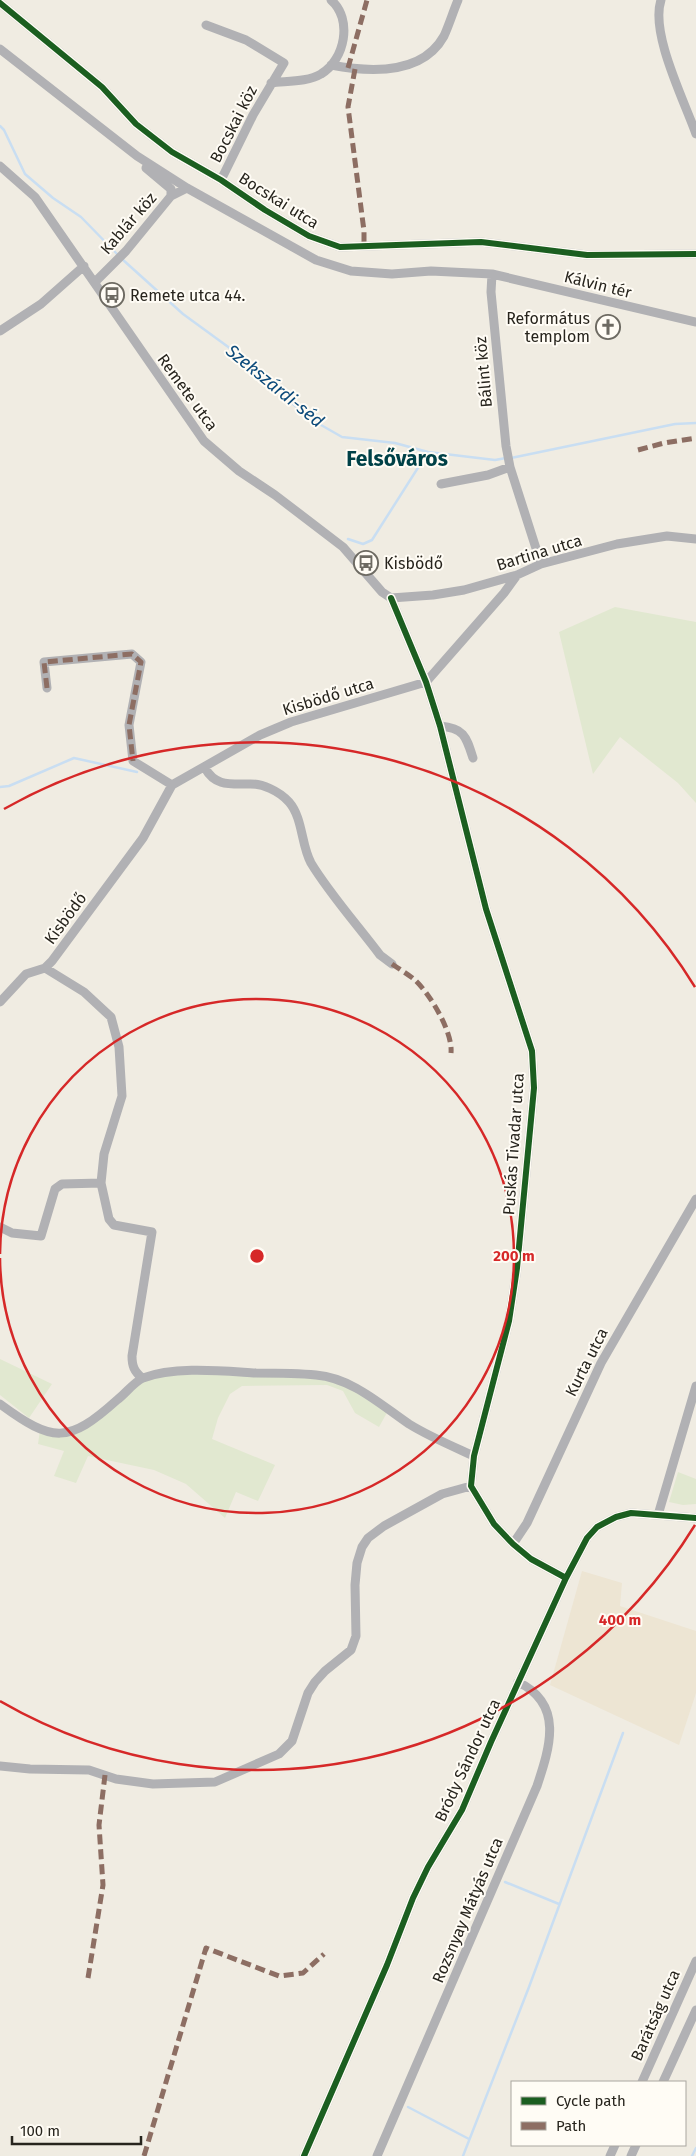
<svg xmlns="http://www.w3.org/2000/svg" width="696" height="2156" viewBox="0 0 696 2156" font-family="'Fira Sans',sans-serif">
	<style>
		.built { fill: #ede5d3 }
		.green { fill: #e1e8d0 }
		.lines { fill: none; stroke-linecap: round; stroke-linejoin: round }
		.stream { stroke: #c9def2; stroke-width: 2.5 }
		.minor { stroke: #b1b1b4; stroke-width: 9 }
		.quiet { stroke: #8d6e63; stroke-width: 5; stroke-dasharray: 10 5; stroke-linecap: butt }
		.cycleway-casing { stroke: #fffcf5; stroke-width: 9 }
		.cycleway { stroke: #1b5e20; stroke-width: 6 }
		.ring { fill: none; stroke: #d62828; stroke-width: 2.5 }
		.labels { text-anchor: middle; stroke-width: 4; stroke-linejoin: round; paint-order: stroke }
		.street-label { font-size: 16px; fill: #27241d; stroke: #fffcf5 }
		.poi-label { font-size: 16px; fill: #27241d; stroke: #fffcf5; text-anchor: start }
		.water-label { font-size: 18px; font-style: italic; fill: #0c4a7a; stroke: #fffcf5 }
		.district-label { font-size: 21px; font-weight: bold; fill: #004147; stroke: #fffcf5 }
		.centre { fill: #d62828; stroke: #fffcf5; stroke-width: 2.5 }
		.ring-label { font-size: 15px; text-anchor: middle; font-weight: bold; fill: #d62828; stroke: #fffcf5; stroke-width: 4; stroke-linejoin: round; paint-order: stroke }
	</style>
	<rect width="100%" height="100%" fill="#f0ece2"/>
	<path class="built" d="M582 1571 622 1583 620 1606 696 1631V1693L679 1745 550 1685Z"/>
	<path class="green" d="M615 607 696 622V803L678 783 620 737 593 774 559 632Z
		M0 1359 52 1384 29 1418 0 1395Z
		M177 1371 319 1375 346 1384 389 1409 379 1427 355 1413 343 1391 327 1385 242 1386 230 1394 218 1418 212 1439 275 1465 258 1501 236 1492 225 1518 186 1484 154 1470 88 1456 76 1483 54 1476 64 1451 38 1444 40 1430H77L142 1378Z
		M678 1472 696 1479V1504L683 1505 669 1502Z"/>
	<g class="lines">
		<path class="stream" d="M0 126 4 130 25 174 53 198 81 217 118 255
			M122 259 183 314 231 349 257 375 314 421 342 437 395 443 428 452 495 460 506 458
			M511 458 675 424 696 423
			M348 539 363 544 372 540 428 452
			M0 787 9 786 74 758 137 772
			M505 1882 559 1904
			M408 2107 469 2139
			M463 2156 529 1987 623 1733
			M692 2156 696 2148"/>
		<path class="minor" d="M661 0C650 33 684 100 696 134
			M0 3 102 87 136 124 172 152 221 180 265 210 309 236 340 247 481 242 587 255 696 254
			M206 25 246 40 284 63 253 115 221 180
			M0 49 137 156 187 188 316 260 351 271 392 274 431 271 492 274 696 322
			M331 65C368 72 422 76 444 36 449 25 453 12 458 0
			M271 83C286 81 308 82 321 74 345 60 353 19 331 0
			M0 166 35 197 204 441 239 471 275 495 343 547 382 592 391 598
			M146 168 171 189V196
			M492 274 491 292 506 446 510 467 541 564
			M95 282 126 251 171 196 187 188
			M0 331 41 304 84 266
			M441 484 488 475 510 467
			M391 598 426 682 440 726 486 909 532 1051 534 1088 517 1268 509 1321 474 1456 471 1486 494 1524 513 1544 531 1559 566 1578
			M391 598 433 595 464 590 517 575 541 564 617 544 667 536 696 539
			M47 688 44 662 132 654 141 662 129 725 133 761 172 785
			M440 726C464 728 466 736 473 758
			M205 768C215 786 229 784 248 784 262 783 279 791 289 802 303 818 301 845 311 863 329 893 359 927 380 955L392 964
			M45 968 84 992 111 1017 119 1047 122 1096 104 1154 101 1183 109 1219 114 1225 152 1232 132 1356C132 1366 134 1371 142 1378
			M0 1002 26 974 45 968 52 961 143 838 172 785 260 735 291 722 426 682 504 593 517 575
			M0 1227 12 1233 41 1236 55 1189 62 1184 101 1183
			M0 1404C53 1443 68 1444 117 1400 125 1394 134 1382 143 1378 175 1366 222 1371 256 1373 276 1373 296 1373 316 1375 352 1378 381 1405 409 1424 430 1437 452 1446 474 1456
			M658 1515 696 1386
			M513 1544 527 1523 601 1363 696 1199
			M0 1766 30 1769 89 1770 116 1779 153 1784 215 1782 279 1754 292 1741 308 1693 315 1682 325 1671 351 1650 356 1636 355 1585 357 1563 362 1547 368 1538 384 1526 442 1494 471 1486
			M642 2082 696 1961
			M663 2082 696 2010
			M304 2156 387 1965 413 1898 428 1867 462 1810 491 1742 566 1578 587 1538 597 1527 616 1517 631 1513 696 1518
			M377 2156 537 1786C550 1747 564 1704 518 1682
			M610 2156 615 2145
			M631 2156 636 2145"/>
		<path class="quiet" d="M348 68 367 0
			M355 69 348 107 364 231V247
			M638 450 664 443 696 438
			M47 688 44 662 132 654 141 662 129 725 133 761
			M392 964C399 969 408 974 415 980 430 994 453 1032 451 1053
			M88 1978 103 1885 99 1825 105 1775
			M144 2156 206 1948 279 1976 303 1973 324 1954"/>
		<defs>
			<path id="cycleway" d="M0 3 102 87 136 124 172 152 221 180 265 210 309 236 340 247 481 242 587 255 696 254
				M391 598 426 682 440 726 486 909 532 1051 534 1088 517 1268 509 1321 474 1456 471 1486 494 1524 513 1544 531 1559 566 1578
				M304 2156 387 1965 413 1898 428 1867 462 1810 491 1742 566 1578 587 1538 597 1527 616 1517 631 1513 696 1518"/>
		</defs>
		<use href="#cycleway" class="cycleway-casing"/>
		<use href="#cycleway" class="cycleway"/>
	</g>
	<g class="ring">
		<path d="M0 1254A257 257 0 1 1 0 1258"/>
		<path d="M695 1525A514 514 0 0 1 0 1701M4 809A514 514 0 0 1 695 987"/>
	</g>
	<defs>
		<symbol id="bus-ring" viewBox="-11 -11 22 22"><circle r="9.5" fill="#fffcf5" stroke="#6d6a62" stroke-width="1.5"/><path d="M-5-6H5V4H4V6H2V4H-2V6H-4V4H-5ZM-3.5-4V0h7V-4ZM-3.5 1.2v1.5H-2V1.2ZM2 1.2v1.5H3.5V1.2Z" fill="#6d6a62"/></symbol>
		<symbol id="church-ring" viewBox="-11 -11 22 22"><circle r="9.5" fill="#fffcf5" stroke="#6d6a62" stroke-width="1.5"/><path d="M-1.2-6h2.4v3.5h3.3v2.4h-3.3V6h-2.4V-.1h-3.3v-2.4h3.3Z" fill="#6d6a62"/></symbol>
	</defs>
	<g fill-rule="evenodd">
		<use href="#bus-ring" x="98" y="281" width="28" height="28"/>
		<use href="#church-ring" x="594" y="313" width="28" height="28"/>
		<use href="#bus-ring" x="352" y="549" width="28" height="28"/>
	</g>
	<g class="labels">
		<g class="street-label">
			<text transform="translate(233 124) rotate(-63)" y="6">Bocskai köz</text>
			<text transform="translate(279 200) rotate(32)" y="6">Bocskai utca</text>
			<text transform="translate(128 223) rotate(-49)" y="6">Kablár köz</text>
			<text transform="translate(598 284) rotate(14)" y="6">Kálvin tér</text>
			<text transform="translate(483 372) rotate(-95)" y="6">Bálint köz</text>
			<text transform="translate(188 392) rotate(54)" y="6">Remete utca</text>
			<text transform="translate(539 552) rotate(-17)" y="6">Bartina utca</text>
			<text transform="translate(328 696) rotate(-17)" y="6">Kisbödő utca</text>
			<text transform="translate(65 918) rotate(-54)" y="6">Kisbödő</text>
			<text transform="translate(513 1144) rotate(-86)" y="6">Puskás Tivadar utca</text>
			<text transform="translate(586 1362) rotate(-63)" y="6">Kurta utca</text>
			<text transform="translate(467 1760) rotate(-65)" y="6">Bródy Sándor utca</text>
			<text transform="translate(467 1910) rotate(-67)" y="6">Rozsnyay Mátyás utca</text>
			<text transform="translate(655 2015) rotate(-66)" y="6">Barátság utca</text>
		</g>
		<g class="poi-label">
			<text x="130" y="301">Remete utca 44.</text>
			<text x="590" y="324" text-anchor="end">Református<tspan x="590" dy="18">templom</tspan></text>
			<text x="384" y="569">Kisbödő</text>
		</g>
		<g class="water-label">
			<text transform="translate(275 386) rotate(39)" y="6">Szekszárdi-séd</text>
		</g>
		<g class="district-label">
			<text x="397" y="466">Felsőváros</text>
		</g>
	</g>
	<circle cx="257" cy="1256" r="8" class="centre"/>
	<g class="ring-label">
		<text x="514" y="1261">200 m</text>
		<text x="620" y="1625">400 m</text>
	</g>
	<rect x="511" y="2081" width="175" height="65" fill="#fffcf5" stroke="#a9a69f"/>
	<rect x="521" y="2097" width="25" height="8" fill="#1b5e20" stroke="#a9a69f"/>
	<text x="556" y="2106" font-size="15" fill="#27241d">Cycle path</text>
	<rect x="521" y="2122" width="25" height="8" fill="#8d6e63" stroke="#a9a69f"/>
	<text x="556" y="2131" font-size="15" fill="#27241d">Path</text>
	<path d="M12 2136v8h129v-8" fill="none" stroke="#27241d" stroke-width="2.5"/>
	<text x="20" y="2136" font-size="15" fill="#27241d" stroke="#fffcf5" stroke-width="4" paint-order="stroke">100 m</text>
</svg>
